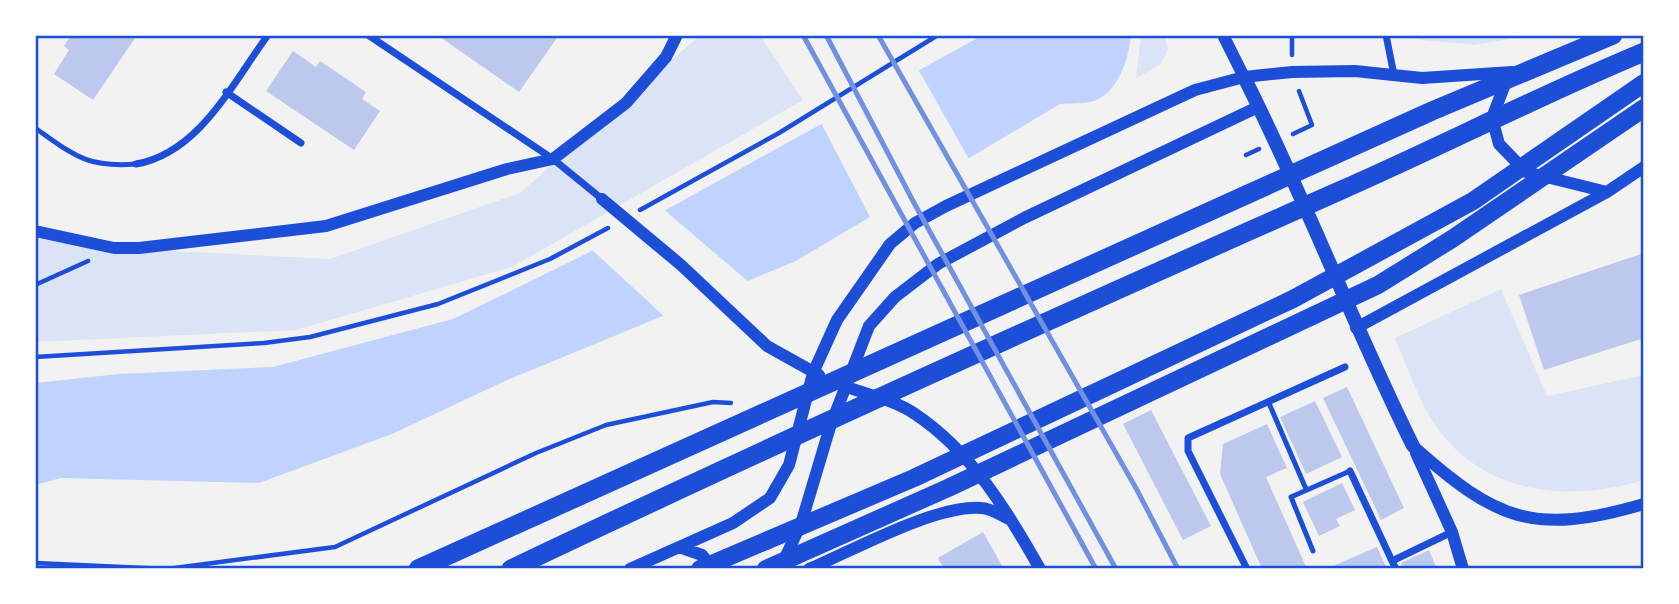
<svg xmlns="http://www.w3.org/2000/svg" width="1679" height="604" viewBox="0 0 1679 604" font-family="Commissioner,sans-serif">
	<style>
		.green { fill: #dbe4f7 }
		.water { fill: #bfd3fe }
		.pier { fill: #f2f2f2 }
		.building { fill: #bdc9ec }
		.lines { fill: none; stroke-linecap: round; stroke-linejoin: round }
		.path { stroke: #1d4ed8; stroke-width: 4.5 }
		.service { stroke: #1d4ed8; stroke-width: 5 }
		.minor { stroke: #1d4ed8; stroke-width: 7 }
		.tertiary { stroke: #1d4ed8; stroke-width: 12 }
		.secondary { stroke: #1d4ed8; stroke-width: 14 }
		.primary { stroke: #1d4ed8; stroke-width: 18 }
		.trunk { stroke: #1d4ed8; stroke-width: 19 }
		.rail { stroke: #7290e2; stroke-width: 5 }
		.neatline { fill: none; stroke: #1d4ed8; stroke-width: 2.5 }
	</style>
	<rect width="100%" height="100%" fill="#f2f2f2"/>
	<path class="green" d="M700 35H760L803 100 512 267 296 330 35 342V228L114 248 330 259 520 193Z
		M1141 35H1164L1168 49 1160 65 1136 78Z
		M1373 35H1532L1474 45Z
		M1501 289 1547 396 1644 375V480C1564 504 1477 494 1430 417 1416 393 1406 364 1395 338Z"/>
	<path class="water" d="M983 35H1131C1129 58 1118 93 1094 101 1084 104 1071 103 1060 104L796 261 505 381 392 434 259 483 61 478 35 485V383L119 374 273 367 453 319 584 255Z"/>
	<path class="pier" d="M917 67 970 161 871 219 820 121Z
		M662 208 751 284 666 318 590 248Z"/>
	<path class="building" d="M71 35H137L93 100 54 74 69 50 64 46Z
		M437 35H559L519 92Z
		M293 51 316 67 320 61 366 92 362 99 380 111 354 150 266 91Z
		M1644 253V338L1544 370 1519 295Z
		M1347 387 1404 508 1381 520 1323 398Z
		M1315 401 1342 457 1306 474 1280 417Z
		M1151 410 1211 526 1183 540 1123 424Z
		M1267 424 1287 468 1266 477 1307 569H1262L1220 474 1223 444Z
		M1342 483 1355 510 1336 519 1340 526 1319 536 1303 502Z
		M983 532 1004 569H944L938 558Z
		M1377 547 1387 569H1337L1335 565Z
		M1429 550 1437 569H1403L1401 563Z"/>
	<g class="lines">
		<path class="path" d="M1292 35V55
			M1293 134 1312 125 1299 91
			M1246 155 1259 149
			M640 210 779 133 938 35
			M35 285 88 261
			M35 357 264 343 310 337 438 304 550 259 608 228
			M35 563 167 569 335 547 536 453 606 425 713 402 731 403"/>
		<path class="service" d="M35 128C74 155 86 168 136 164
			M1268 401 1306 489
			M1313 551 1291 497 1350 471"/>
		<path class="minor" d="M368 35 553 159 602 199
			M1386 35 1394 75
			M226 92 301 143
			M136 164C199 153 232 84 268 35
			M1350 471 1392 561
			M1247 569 1188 451V438L1345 367
			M1396 569 1392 561 1452 532"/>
		<path class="tertiary" d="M1223 35 1244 77
			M1510 81 1505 84 1492 118 1499 144 1526 172 1607 192
			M602 199 681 265 767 346 819 375
			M35 231 114 248H139L326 226 507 169 553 159 626 103 666 57 677 35
			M1356 328 1607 192 1644 167
			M839 384C863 394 894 399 915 414 971 451 1008 512 1040 569
			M1413 446C1497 521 1534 536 1644 504
			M1416 453 1452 532 1463 569
			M679 547 702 555 713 569
			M783 562 801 524 830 427 869 326 895 297 938 264 1024 218 1258 107
			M630 569 733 523 770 498 789 465 813 373 837 320 890 244 915 223 946 206 1195 90 1244 77 1292 72 1355 71 1422 78 1512 72
			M809 569C854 550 934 505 981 508 991 508 1002 516 1011 520"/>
		<path class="secondary" d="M1244 77C1305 198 1353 325 1413 446"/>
		<path class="primary" d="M700 569 914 478 1293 299 1473 201 1644 83
			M766 569 948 488 1378 285 1452 239 1644 108"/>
		<path class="trunk" d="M418 569 1432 111 1613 35
			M511 569C784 439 1060 315 1337 192 1440 147 1540 95 1644 52"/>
		<path class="rail" d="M803 35 1096 569
			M826 35 913 201 1116 569
			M878 35 1137 490 1178 569"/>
	</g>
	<rect width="1679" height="604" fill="none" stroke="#ffffff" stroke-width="74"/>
	<rect x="37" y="37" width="1605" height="530" class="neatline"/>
</svg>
